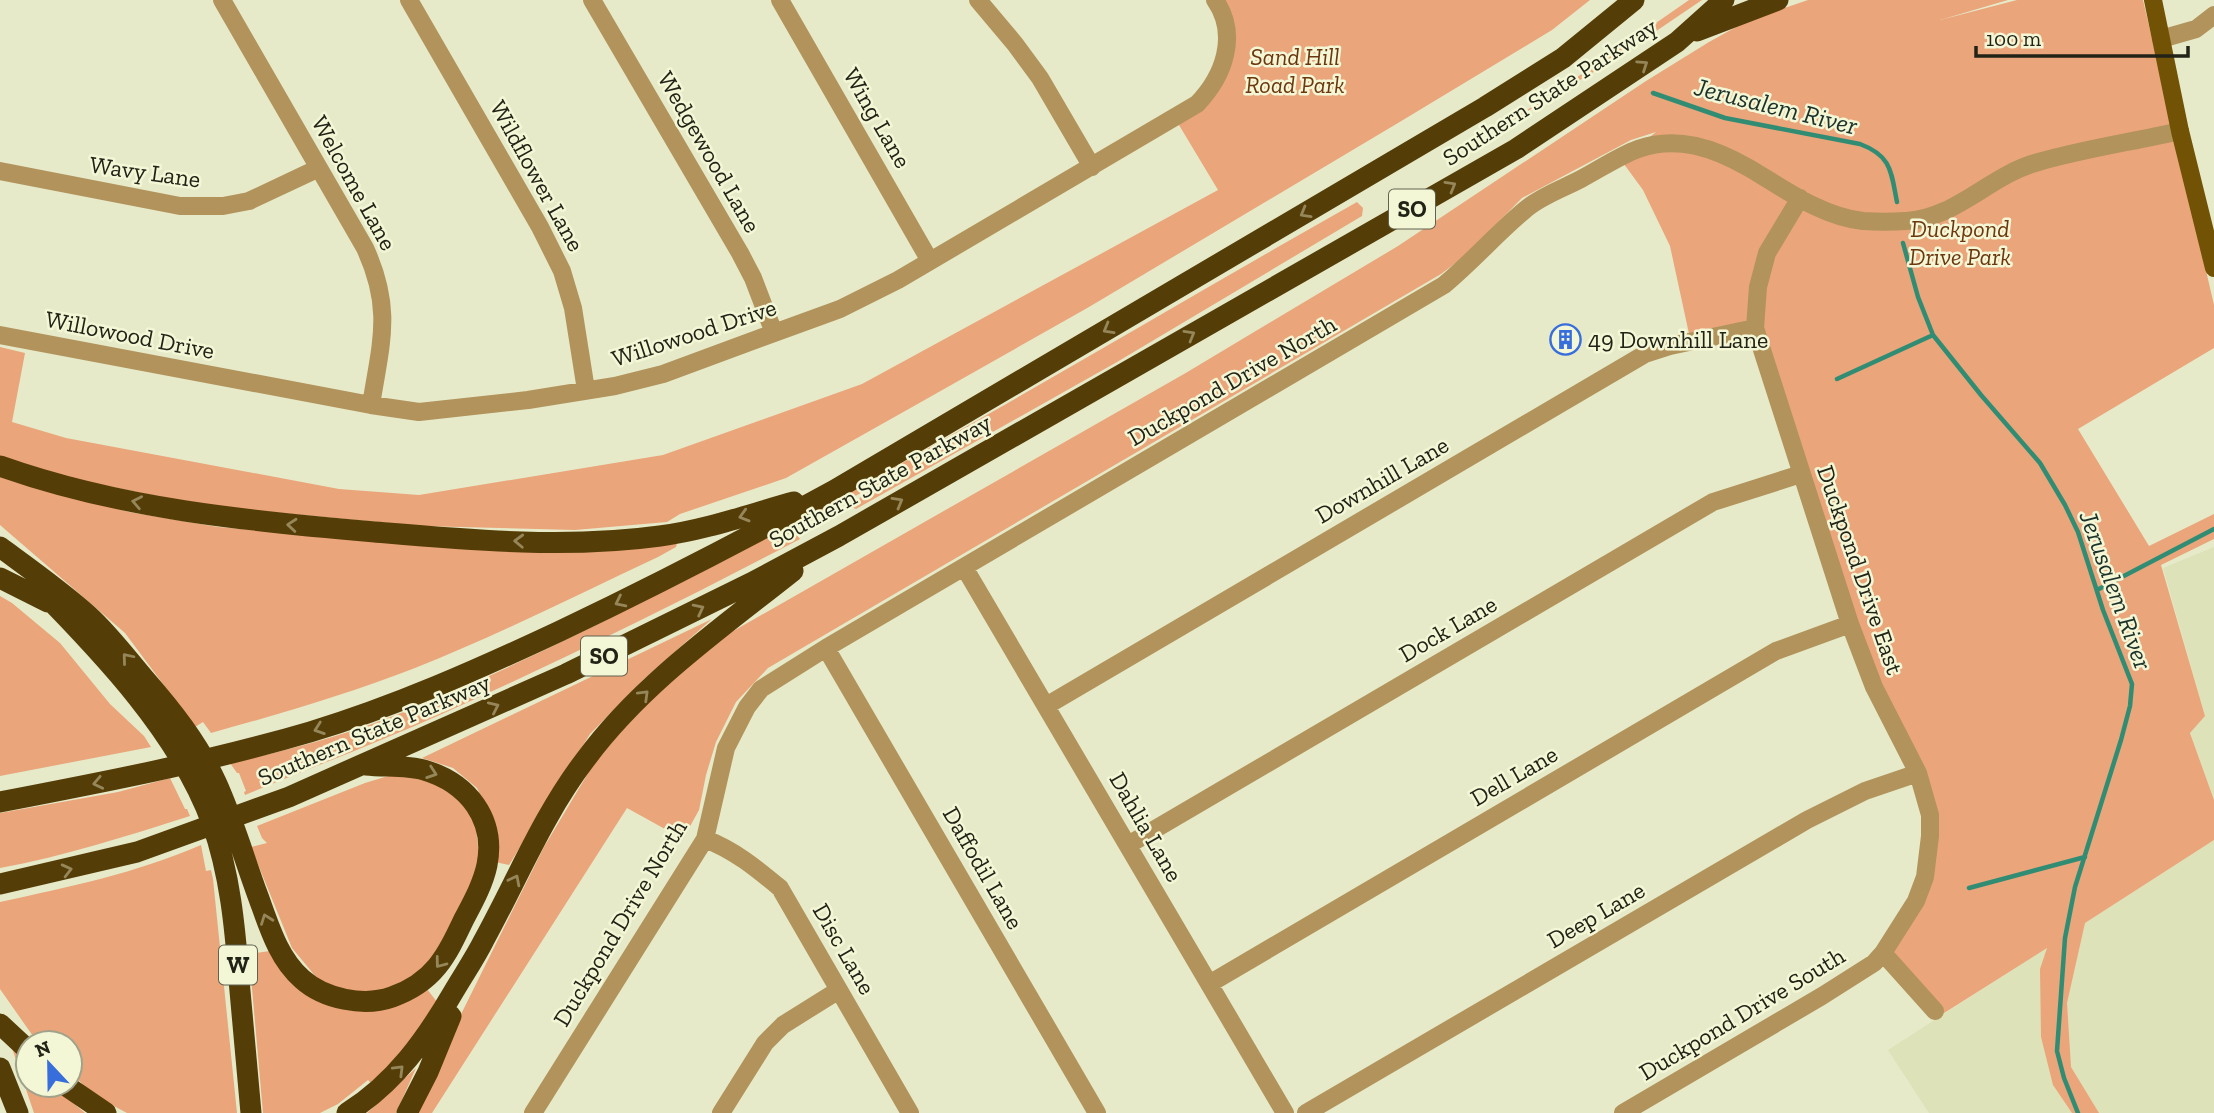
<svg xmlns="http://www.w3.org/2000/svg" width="2214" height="1113" viewBox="0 0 2214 1113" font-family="'Zilla Slab',serif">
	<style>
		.built { fill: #dde2b9 }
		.green { fill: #eaa57b }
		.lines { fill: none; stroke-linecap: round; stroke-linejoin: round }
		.stream { stroke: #308d73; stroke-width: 4.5 }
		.minor { stroke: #b1935b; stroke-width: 18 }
		.major { stroke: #725204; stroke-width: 18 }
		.highway { stroke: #553d08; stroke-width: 21 }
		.oneway { stroke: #95875a }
		.labels { text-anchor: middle; stroke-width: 5; stroke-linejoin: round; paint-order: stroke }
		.shield { fill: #f4f7d6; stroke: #616350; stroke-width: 2 }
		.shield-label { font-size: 23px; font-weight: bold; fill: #222317 }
		.park-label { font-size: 24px; font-style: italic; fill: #6c360e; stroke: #f4f7d6 }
		.street-label { font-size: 24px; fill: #222317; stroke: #f4f7d6 }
		.poi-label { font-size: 24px; fill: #222317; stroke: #f4f7d6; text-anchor: start }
		.water-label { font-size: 26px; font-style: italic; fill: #1b312a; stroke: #f4f7d6 }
	</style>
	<rect width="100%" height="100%" fill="#e6eac9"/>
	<path class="built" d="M2214 547V800L2190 732 2205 716 2163 568Z
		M2214 840V1113H1929L1888 1050Z"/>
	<path class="green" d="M1217 0H1590L1552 30 1398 123 1089 307 914 406 786 478 680 514 667 522 575 530 421 526 206 506 73 479 0 457V347L25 353 12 422 66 438 339 489 419 495 663 455 862 384 1218 190 1176 120 1224 69Z
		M1689 0H1702L1612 61 1501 127 1597 64Z
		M1808 0H2008L1940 20 2017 0H2143L2214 305V348L2078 429 2149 546 2214 514V539L2161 565 2205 716 2190 733 2214 800V840L2085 923 2067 1003 2071 1067 2099 1113H2072L2053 1085 2041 1037 2040 969 2047 948 1941 1015 1886 952 1919 901 1932 813 1876 685 1754 330 1691 343 1670 246 1643 190 1621 160 1656 132 1631 140 1522 198 1465 256 1441 274 768 668 736 702 716 742 706 775 699 810 683 839 627 808 432 1113H412L544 847 593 765 648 699 707 646 1184 374 1398 246 1646 81 1709 42 1747 21Z
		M1357 202 1363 208 1362 216 1117 362 856 509 849 506 879 484 843 502 776 541 796 534 800 539C682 601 563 660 442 714 377 743 310 768 245 795L244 792 246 791 239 773H237L230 763C280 752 329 740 377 722 481 684 583 632 682 581 912 464 1132 329 1357 202Z
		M0 476 129 512 218 527 427 545 678 540 676 547 658 557C577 595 498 635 415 668 348 694 280 714 211 733L203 722 195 727 125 633 0 525Z
		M0 596 12 603 60 643 110 704 144 736 151 747 0 776Z
		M712 619 644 679 590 734 509 865 495 862 493 822 477 788 453 768 422 758Z
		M398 773 435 781 454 792 475 819 480 866 434 961 394 990 357 995 321 983 292 948 251 847 267 843 262 838 257 826 365 783Z
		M170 778 185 809H187L190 816C127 836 65 856 0 868V813L118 792Z
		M201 845 206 871 211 870 213 879 237 1113H127L95 1096 70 1072V1043H38L35 1039 0 989V902C68 887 137 873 201 845Z
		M270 951 293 984 317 1001 354 1011 427 989 437 1002 408 1048 373 1085 368 1080 338 1104 320 1113H263L249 954Z
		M12 1048 28 1063V1085H52L85 1113H34Z
		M416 1068 396 1113H367Z"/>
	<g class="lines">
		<path class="stream" d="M1653 93 1725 118 1860 144C1892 156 1891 172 1897 202
			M1903 243 1918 297 1933 335 1981 395 2040 463 2065 505 2078 532 2103 610 2132 684 2130 706 2121 740 2075 887 2065 938 2057 1051 2064 1078 2078 1113
			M1837 379 1933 335
			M2097 590 2214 529
			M1969 888 2085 857"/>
		<path class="minor" d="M222 0 365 248C393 309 381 342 371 405
			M409 0 540 227 562 271 573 308 586 390
			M592 0 740 253 753 278 774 333
			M780 0 930 261
			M978 0 1015 44 1040 78 1092 167
			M2161 39 2196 29 2214 15
			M0 171 180 206H223L249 201 319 168
			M0 335 371 405 419 412 528 400 615 386 663 374 774 333 840 309 898 280 1197 104C1224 76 1239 35 1215 0
			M964 567 1285 1113
			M826 648 1097 1113
			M1046 706 1645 354 1670 346 1755 328
			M705 839C734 850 756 868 780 888L910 1113
			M1128 845 1713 502 1801 474
			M1883 953 1935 1011
			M1209 984 1776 651 1850 624
			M533 1113 705 839 726 748 747 707 761 689 826 648 1444 285C1473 261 1497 233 1526 209 1541 196 1564 188 1581 179 1600 169 1619 156 1638 149 1677 135 1714 148 1749 168 1783 188 1822 217 1863 221 1877 222 1892 222 1906 221 1954 219 1990 176 2035 163 2082 149 2132 142 2180 131
			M721 1113 765 1043 783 1025 839 990
			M1306 1113 1807 820 1865 791 1918 773
			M1623 1113 1822 996 1874 963 1883 953 1916 901 1925 877 1930 836V815L1918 773 1874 687 1850 624 1755 328 1758 287 1767 253 1800 198"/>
		<path class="major" d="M2153 0 2180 131 2214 268"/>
		<path class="highway" d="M1697 31 1778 0
			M0 466C121 509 248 521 375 532 469 540 566 549 660 536 706 530 750 514 794 502
			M0 547C30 569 60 590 88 615 109 634 126 657 144 678 172 710 198 743 216 782 233 819 244 858 258 896 269 926 278 958 302 979 324 999 364 1007 392 997 434 982 446 957 464 919 473 902 483 884 487 865 496 819 468 783 424 770 407 765 385 767 366 765
			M0 578 48 602
			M38 588C103 654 180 735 212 823 230 874 235 927 239 980 243 1024 247 1069 251 1113
			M0 802C104 782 208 762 310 732 396 706 479 669 560 631 652 587 743 540 833 491L1485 107 1563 58 1634 0
			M0 884 137 852 289 797 566 674 751 583 839 536 1516 149 1677 42 1724 0
			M0 1024 28 1050
			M0 1068 18 1113
			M65 1085 106 1113
			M347 1113C395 1083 426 1039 454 991 464 974 475 958 484 940 517 880 543 815 585 760 641 684 720 629 793 571
			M407 1113 428 1072 451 1016"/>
	</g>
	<defs><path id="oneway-chevron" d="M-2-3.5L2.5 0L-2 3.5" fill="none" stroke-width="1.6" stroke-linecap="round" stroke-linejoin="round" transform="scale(1.75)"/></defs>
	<g class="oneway">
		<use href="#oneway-chevron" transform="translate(1643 65) rotate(-34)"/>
		<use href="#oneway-chevron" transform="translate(1451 186) rotate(-30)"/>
		<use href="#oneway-chevron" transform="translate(1305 213) rotate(150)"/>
		<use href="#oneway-chevron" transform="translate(1108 329) rotate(150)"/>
		<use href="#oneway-chevron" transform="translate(1190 335) rotate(-30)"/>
		<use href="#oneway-chevron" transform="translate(137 502) rotate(-169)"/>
		<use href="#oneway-chevron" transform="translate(898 502) rotate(-30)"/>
		<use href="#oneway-chevron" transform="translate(744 516) rotate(164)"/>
		<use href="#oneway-chevron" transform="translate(292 525) rotate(-175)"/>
		<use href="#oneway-chevron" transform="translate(519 541) rotate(-178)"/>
		<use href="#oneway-chevron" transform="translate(620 602) rotate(154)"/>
		<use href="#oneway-chevron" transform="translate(699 609) rotate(-27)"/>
		<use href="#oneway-chevron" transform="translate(127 658) rotate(-130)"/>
		<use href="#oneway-chevron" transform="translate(644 695) rotate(-44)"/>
		<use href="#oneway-chevron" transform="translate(494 707) rotate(-25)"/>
		<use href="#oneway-chevron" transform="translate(319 729) rotate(161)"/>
		<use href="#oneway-chevron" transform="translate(432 773) rotate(19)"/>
		<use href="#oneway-chevron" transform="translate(98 783) rotate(168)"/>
		<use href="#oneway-chevron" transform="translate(67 870) rotate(-14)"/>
		<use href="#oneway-chevron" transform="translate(515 880) rotate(-63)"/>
		<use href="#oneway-chevron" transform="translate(266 919) rotate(-110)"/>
		<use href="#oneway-chevron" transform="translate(440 963) rotate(127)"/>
		<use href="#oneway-chevron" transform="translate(399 1070) rotate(-45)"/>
	</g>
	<defs>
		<symbol id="building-ring" viewBox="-11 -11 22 22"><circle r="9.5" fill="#f4f7d6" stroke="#386ddc" stroke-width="1.5"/><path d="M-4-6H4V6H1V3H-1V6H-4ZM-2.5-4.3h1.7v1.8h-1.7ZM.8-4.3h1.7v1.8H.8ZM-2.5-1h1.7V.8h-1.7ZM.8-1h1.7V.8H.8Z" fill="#386ddc"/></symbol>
	</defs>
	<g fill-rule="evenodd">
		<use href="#building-ring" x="1548" y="322" width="35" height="35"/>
	</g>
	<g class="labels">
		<g class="shield">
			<rect x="1389" y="189.5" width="46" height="39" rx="5"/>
			<rect x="581" y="636.5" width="46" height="39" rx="5"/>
			<rect x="219" y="945.5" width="38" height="39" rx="5"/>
		</g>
		<g class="shield-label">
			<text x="1412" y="217">SO</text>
			<text x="604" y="664">SO</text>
			<text x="238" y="973">W</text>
		</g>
		<g class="park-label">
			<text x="1295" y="65">Sand Hill<tspan x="1295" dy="28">Road Park</tspan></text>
			<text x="1960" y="237">Duckpond<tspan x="1960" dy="28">Drive Park</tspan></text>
		</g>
		<g class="street-label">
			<text transform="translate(1550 92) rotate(-33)" y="8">Southern State Parkway</text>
			<text transform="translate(877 118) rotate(60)" y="8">Wing Lane</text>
			<text transform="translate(709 152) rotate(60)" y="8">Wedgewood Lane</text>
			<text transform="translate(145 172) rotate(8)" y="8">Wavy Lane</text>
			<text transform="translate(537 176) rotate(61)" y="8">Wildflower Lane</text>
			<text transform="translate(354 183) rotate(61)" y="8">Welcome Lane</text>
			<text transform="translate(694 333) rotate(-18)" y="8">Willowood Drive</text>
			<text transform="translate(130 335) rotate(11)" y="8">Willowood Drive</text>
			<text transform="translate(1232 381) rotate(-30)" y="8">Duckpond Drive North</text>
			<text transform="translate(1382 480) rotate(-30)" y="8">Downhill Lane</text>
			<text transform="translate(880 481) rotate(-29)" y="8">Southern State Parkway</text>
			<text transform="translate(1860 570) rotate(71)" y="8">Duckpond Drive East</text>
			<text transform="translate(1448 629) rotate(-30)" y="8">Dock Lane</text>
			<text transform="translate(374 730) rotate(-23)" y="8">Southern State Parkway</text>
			<text transform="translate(1514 776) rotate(-30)" y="8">Dell Lane</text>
			<text transform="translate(1146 827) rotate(60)" y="8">Dahlia Lane</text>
			<text transform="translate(983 868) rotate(60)" y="8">Daffodil Lane</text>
			<text transform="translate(1596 915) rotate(-30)" y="8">Deep Lane</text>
			<text transform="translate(620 923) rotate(-59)" y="8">Duckpond Drive North</text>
			<text transform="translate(844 949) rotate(60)" y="8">Disc Lane</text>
			<text transform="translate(1742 1014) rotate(-31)" y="8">Duckpond Drive South</text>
		</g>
		<g class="poi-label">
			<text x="1588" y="348">49 Downhill Lane</text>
		</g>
		<g class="water-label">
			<text transform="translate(1776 106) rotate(14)" y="9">Jerusalem River</text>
			<text transform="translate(2116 590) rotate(70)" y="9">Jerusalem River</text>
		</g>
	</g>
	<g transform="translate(49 1064) rotate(338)"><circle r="33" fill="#f4f7d6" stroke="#a0a28a" stroke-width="2"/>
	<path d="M0-5L12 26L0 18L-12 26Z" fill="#386ddc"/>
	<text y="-10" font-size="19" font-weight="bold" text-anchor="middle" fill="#222317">N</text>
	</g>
	<path d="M1976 46v10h212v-10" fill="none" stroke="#222317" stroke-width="3.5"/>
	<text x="1986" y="46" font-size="21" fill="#222317" stroke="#f4f7d6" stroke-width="5" paint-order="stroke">100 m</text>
</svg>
